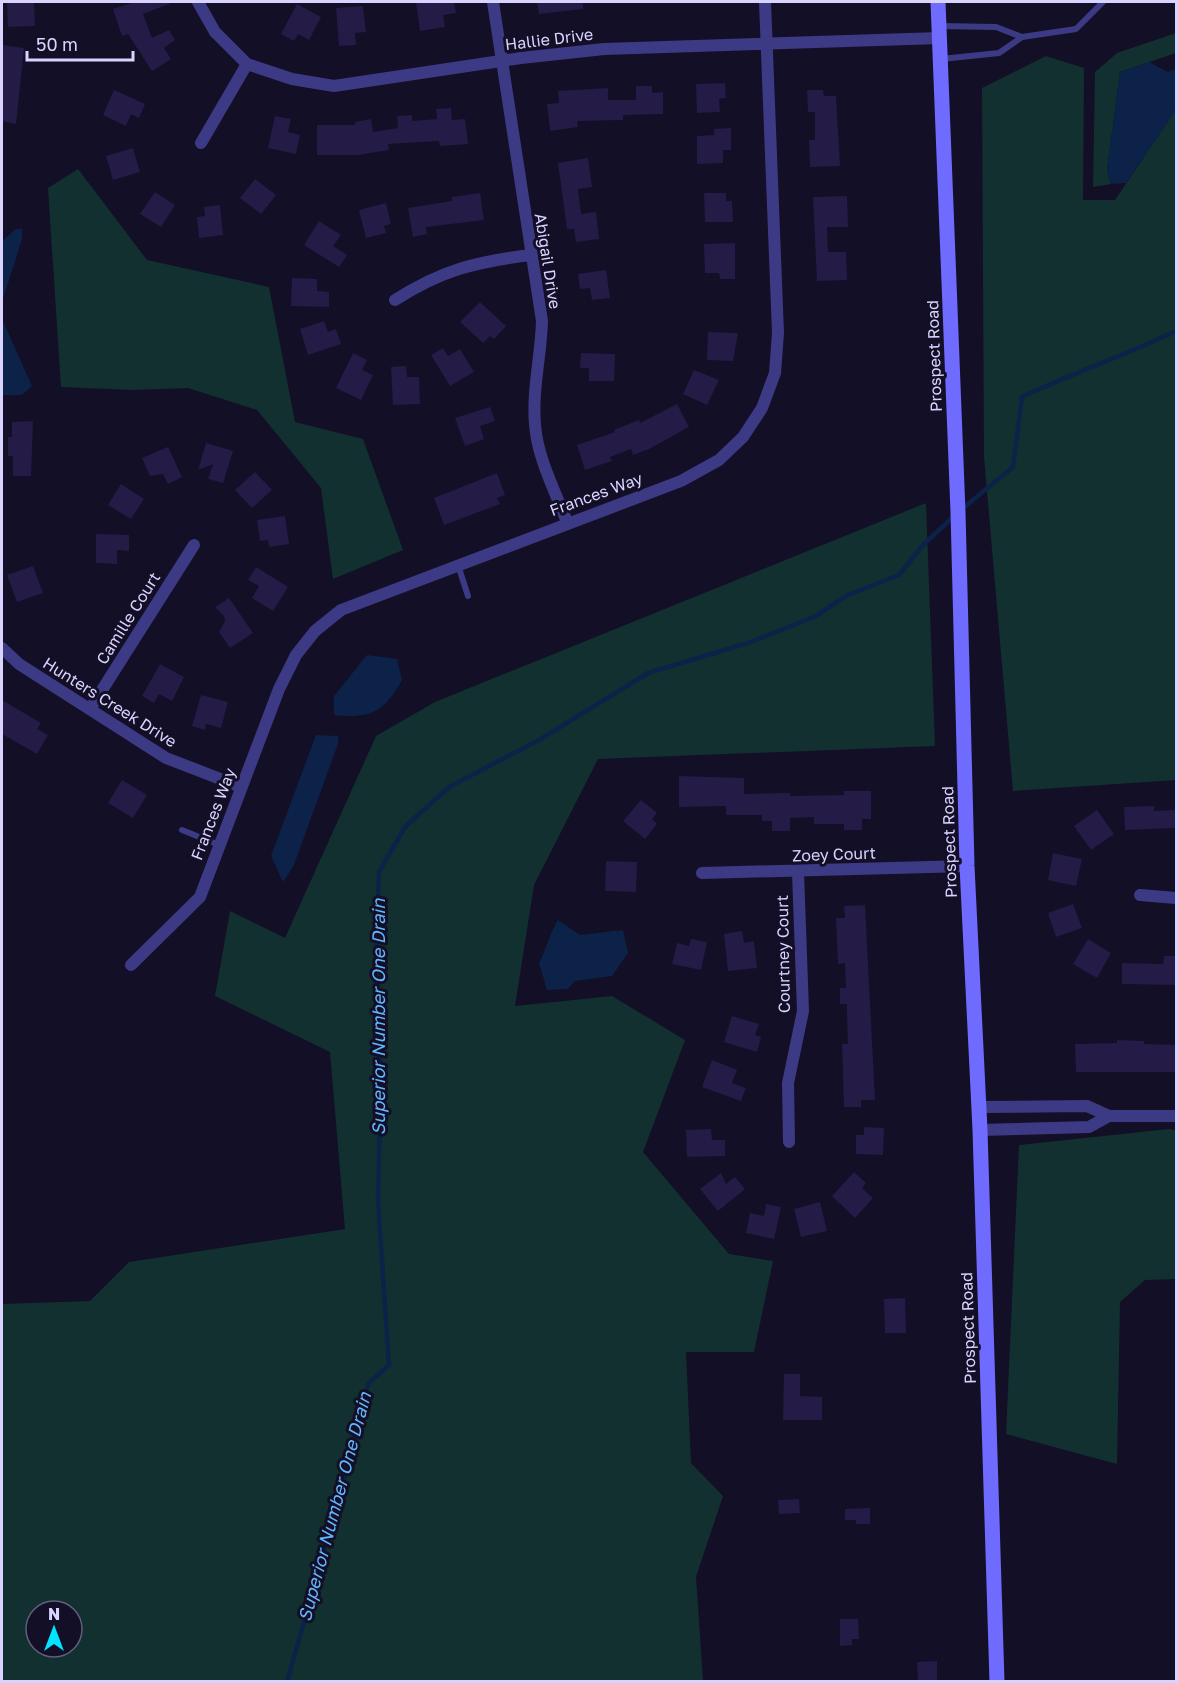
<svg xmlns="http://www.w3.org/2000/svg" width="1178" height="1683" viewBox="0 0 1178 1683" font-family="'Golos Text',sans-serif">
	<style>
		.green { fill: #12302f; fill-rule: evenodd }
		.water { fill: #0c2248 }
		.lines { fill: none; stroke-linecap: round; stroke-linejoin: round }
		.stream { stroke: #0c2248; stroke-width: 4.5 }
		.building { fill: #241b47 }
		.service { stroke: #3d3a85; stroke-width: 6 }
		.minor { stroke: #3d3a85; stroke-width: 12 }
		.secondary { stroke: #6f6bff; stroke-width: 15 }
		.labels { text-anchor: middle; stroke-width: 6; stroke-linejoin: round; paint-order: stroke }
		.street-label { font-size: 16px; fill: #d9d4ff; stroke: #130f26 }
		.water-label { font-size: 18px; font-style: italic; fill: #62b6ff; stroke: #130f26 }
	</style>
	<rect width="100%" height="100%" fill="#130f26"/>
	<path class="green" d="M1176 33V53L1120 72 1107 170 1111 184 1093 187 1095 72 1117 53Z
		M1046 56 1084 68 1083 200H1115L1176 109V780L1013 791 984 457 982 88Z
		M78 169 147 260 269 287 295 422 363 439 403 550 333 579 321 488 257 410 188 388 133 390 61 387 48 188Z
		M926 503 935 746 598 759 534 885 515 1006 612 996 685 1040 643 1152 729 1254 773 1261 754 1352H686L691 1463 723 1496 696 1577 703 1681H2V1304L90 1301 129 1262 345 1229 330 1052 215 996 230 911 285 938 376 736 435 702ZM36 1611H72V1647H36Z
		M1169 1129 1176 1130V1279L1145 1280 1120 1302 1117 1464 1006 1434 1019 1145Z"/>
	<path class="water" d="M1149 62 1168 72 1176 69V110L1126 183 1111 184 1107 170 1120 72Z
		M16 229H22V239L2 302V241Z
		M2 319 32 386 22 395H2Z
		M367 655 397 659 402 680C384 712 371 719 334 715V696Z
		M316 735 338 736V744L294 865 283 882 271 856Z
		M558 920 580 935 623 930 628 953 612 976 575 981 568 989 547 990 539 963C547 948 549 934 558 920Z"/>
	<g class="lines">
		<path class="stream" d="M962 509 1013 467 1022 397C1073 373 1126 355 1176 331
			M287 1682 342 1488 368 1384 389 1365 378 1201 381 1071 375 977 379 872 405 827 449 787 539 740 648 673 748 643 814 617 848 595 899 575 923 545 953 517"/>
	</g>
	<path class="building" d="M7 2H34L35 26 8 27Z
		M135 2H174L143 14 152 38 169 30 175 40 164 48 171 59 152 71 128 34 122 36 113 9Z
		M428 2H454L456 13 443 15 445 27 420 31 416 3Z
		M537 2H583V9L539 14Z
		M297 4 321 17 309 40 298 34 294 41 281 34Z
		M363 6 366 32 355 33 356 45 339 46 336 8Z
		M2 45 24 48 16 124 2 121Z
		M725 83 726 98 719 99 720 112 697 113 696 84Z
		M636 86H652V93L663 92V114L623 115V120L577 121 578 127 550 131 547 104 559 103 558 91 608 88V100H636Z
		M114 90 145 104 139 118 131 114 126 126 103 115Z
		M807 90H823L824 96H836L840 166 810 167 809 140H815V112H808Z
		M451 108 452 120 465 119 468 144 440 146 439 141 388 144 389 150 358 155H317V125H355V122L371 119 373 132 398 128 397 116 412 115V121L437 119 436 109Z
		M275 116 291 119 288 132 300 135 296 154 268 148Z
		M731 128V150H723V163L697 164V136L714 135V129Z
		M133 148 140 172 113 180 106 156Z
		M588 158 592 187 578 189 581 214 596 212 599 239 576 242 574 229H567L558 163Z
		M255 179 276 195 261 214 240 198Z
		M155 192 175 205 161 227 140 214Z
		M480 193 484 220 426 227 427 234 413 237 408 208 452 201V197Z
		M704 193H726V201H732L733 222H705Z
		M847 196 848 227H827L828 252H846L847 280 817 281 813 197Z
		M386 203 391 224 384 226 386 233 366 238 359 210Z
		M220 205 223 235 199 238 197 217 205 216 204 207Z
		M319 221 341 235 333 246 347 255 339 267 304 245Z
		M735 243V279H720L719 273H705L704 244Z
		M606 270 610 298 592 300 590 288 580 289 578 274Z
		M292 278 317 279V291L329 292V307L291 306Z
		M480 302 506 326 494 339 490 336 483 343 460 322Z
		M324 321 328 332 336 329 341 344 308 355 300 329Z
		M708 332 738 333 733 361 707 360Z
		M443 348 448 356 460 349 474 372 450 386 431 355Z
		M353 353 367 360 362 370 373 375 361 400 336 388Z
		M581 353 615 354 614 381H589V368H580Z
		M406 366 407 377H419L420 404 393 405 391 367Z
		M694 370 719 380 707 405 683 394Z
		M677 404 689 427 649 449 633 455 631 449 610 457 612 461 585 470 577 445 615 432 614 430 639 420 640 423Z
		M490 407 495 421 480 426 484 439 465 446 455 418Z
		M33 421 31 476H13V456H8V437H12V422Z
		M206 443 233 451 223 483 208 479 213 464 198 470Z
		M168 447 182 477 168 484 163 474 150 476 142 458Z
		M255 472 272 490 252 508 235 490Z
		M497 473 505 495 497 498 500 504 444 525 434 498Z
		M121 484 144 499 131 519 108 505Z
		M285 516 289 544 269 547 268 540 260 541 257 520Z
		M96 534 129 535V551L117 550V564L96 563Z
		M33 566 43 593 17 602 7 575Z
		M256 567 288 587 273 611 252 598 259 586 248 580Z
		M229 598 253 633 230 648 219 632 225 621 224 616 215 607Z
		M160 664 184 677 172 701 159 694 154 703 142 696Z
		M201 695 228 702 221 728 206 724 205 730 192 726Z
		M2 700 41 723 37 729 48 735 37 754 2 734Z
		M679 776 744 778V794L790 793V796L844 795V791H871V819H862V830H844V824H814V817L790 818V831H772V821H762V815H726V806L679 807Z
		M122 780 147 795 133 818 108 803Z
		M641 800 657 813 652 819 657 824 645 839 623 821Z
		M1154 806V811L1176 810V828L1125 830 1124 807Z
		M1097 810 1114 834 1091 850 1074 826Z
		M1053 853 1082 859 1076 886 1048 880Z
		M606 861 637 862 636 892 605 891Z
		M1073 904 1082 928 1056 937 1048 913Z
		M865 905 875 1100H861V1107H844L842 1044H848L847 1015V1004H840V988H846L845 963 838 964 836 918H845L844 906Z
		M742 931 744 943 754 941 757 968 728 971 724 934Z
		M691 939 707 942 701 970 672 964 677 943 689 946Z
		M1088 939 1111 953 1097 978 1073 964Z
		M1164 956H1176V985L1122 984V963L1163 964Z
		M732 1016 759 1024 755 1035 761 1037 757 1052 724 1042Z
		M1117 1040 1144 1041V1044L1176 1045V1072H1076L1075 1044 1117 1043Z
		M712 1060 737 1070 732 1083 746 1088 741 1101 702 1087Z
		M864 1127 884 1128 883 1155 856 1154V1135H864Z
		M711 1129 712 1140H725V1156L687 1157 686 1130Z
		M854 1172 866 1183 862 1188 873 1198 855 1218 832 1196Z
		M721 1173 726 1184 735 1177 745 1189 718 1211 700 1189Z
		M820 1202 827 1231 801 1237 794 1209Z
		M766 1204 781 1207 774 1239 746 1233 750 1213 764 1216Z
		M905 1298 906 1333H885L884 1299Z
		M784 1374H800V1396L822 1397V1420H783Z
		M799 1499 800 1513 779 1514 778 1500Z
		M870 1508V1524H856V1520H845V1509Z
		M840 1619H858L859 1639H852V1645L840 1646Z
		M937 1661V1682H918L917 1662Z"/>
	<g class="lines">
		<path class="service" d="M941 26 996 27 1022 37 999 53 941 59
			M1022 37 1076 29 1103 2
			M458 565 468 596
			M182 830 219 845"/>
		<path class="minor" d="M198 2 215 32 247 64 292 79 334 86 521 58 604 49 940 38
			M493 2 542 321C541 356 532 390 535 424 537 457 555 491 567 522
			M201 143 247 64
			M395 300C442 270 475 262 530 255
			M2 648 19 664 166 758 241 787
			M90 709 194 545
			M702 873 967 866
			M1140 895 1176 898
			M131 965 200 897 279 689 296 655 315 631 341 610 681 481 719 460 743 437 762 408 775 373 778 333 765 2
			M979 1107 1087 1106 1109 1116H1176
			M980 1130 1089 1127 1109 1116
			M789 1142 788 1083 803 1011 798 872"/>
		<path class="secondary" d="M938 2 958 512 967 866 980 1130 997 1682"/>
	</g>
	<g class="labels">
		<g class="street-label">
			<text transform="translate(549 39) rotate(-7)" y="6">Hallie Drive</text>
			<text transform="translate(548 261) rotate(81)" y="6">Abigail Drive</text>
			<text transform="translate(934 356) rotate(-92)" y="6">Prospect Road</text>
			<text transform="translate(596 494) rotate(-20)" y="6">Frances Way</text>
			<text transform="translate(128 618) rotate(-58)" y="6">Camille Court</text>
			<text transform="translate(110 702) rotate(32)" y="6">Hunters Creek Drive</text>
			<text transform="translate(213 814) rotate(-69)" y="6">Frances Way</text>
			<text transform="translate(949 842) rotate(-92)" y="6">Prospect Road</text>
			<text transform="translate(834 854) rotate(-2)" y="6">Zoey Court</text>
			<text transform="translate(783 954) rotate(-91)" y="6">Courtney Court</text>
			<text transform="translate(968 1328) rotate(-92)" y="6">Prospect Road</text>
		</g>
		<g class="water-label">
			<text transform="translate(379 1017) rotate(-90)" y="6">Superior Number One Drain</text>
			<text transform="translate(335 1507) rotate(-75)" y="6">Superior Number One Drain</text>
		</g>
	</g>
	<rect width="1178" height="1683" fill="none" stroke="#d9d4ff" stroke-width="6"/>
	<g transform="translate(54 1629)"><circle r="28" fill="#130f26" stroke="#625e7d" stroke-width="1.5"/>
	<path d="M0-4.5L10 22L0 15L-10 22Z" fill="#00e5ff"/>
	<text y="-9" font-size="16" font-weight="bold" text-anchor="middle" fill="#d9d4ff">N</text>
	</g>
	<path d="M27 51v9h106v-9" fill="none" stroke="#d9d4ff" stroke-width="3"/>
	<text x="36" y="51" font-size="18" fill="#d9d4ff" stroke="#130f26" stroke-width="4.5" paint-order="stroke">50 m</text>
</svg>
